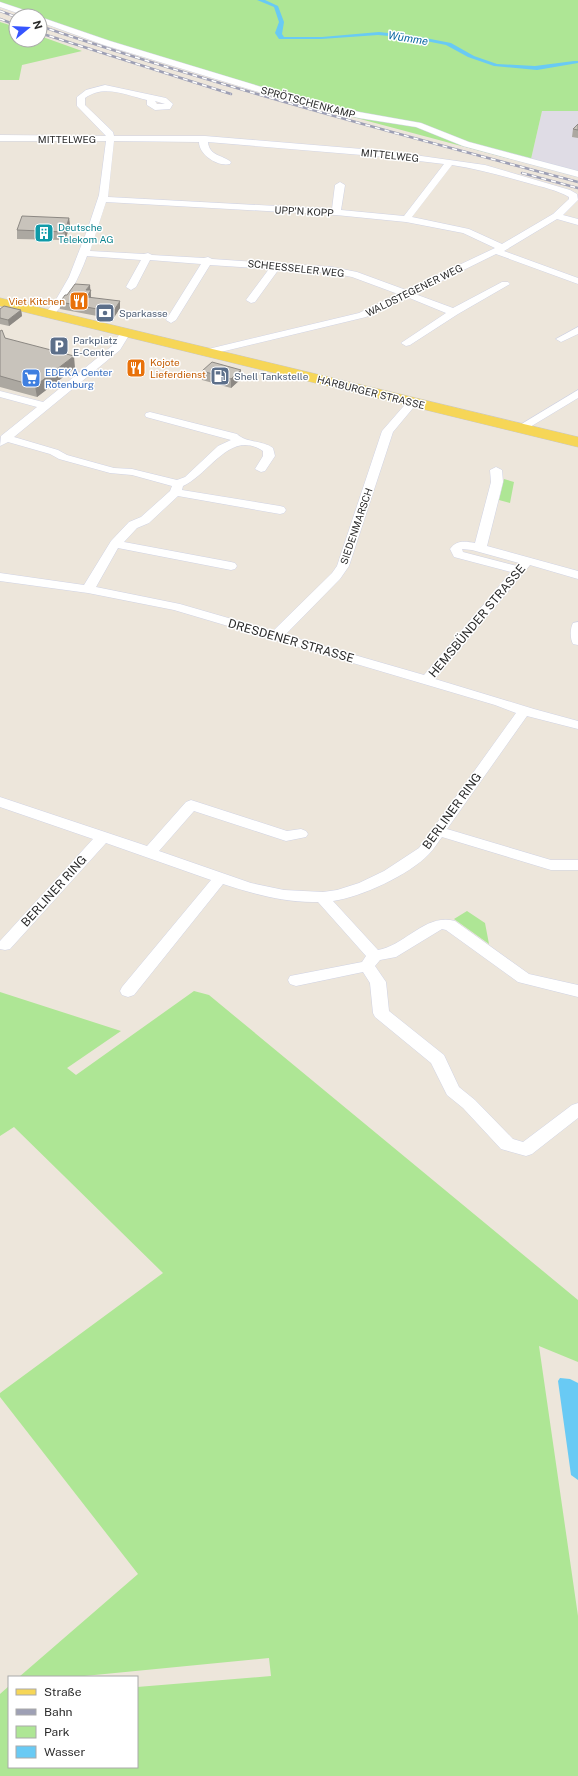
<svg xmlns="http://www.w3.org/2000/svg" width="578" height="1776" viewBox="0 0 578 1776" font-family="'Public Sans',sans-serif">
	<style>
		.industrial { fill: #dfdce5 }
		.green { fill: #aee695 }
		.water { fill: #69caf4 }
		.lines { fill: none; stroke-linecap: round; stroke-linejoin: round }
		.street-casing { stroke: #d0d3e4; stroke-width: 1 }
		.primary-casing { stroke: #c8c8c8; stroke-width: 1 }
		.street { fill: #fff; fill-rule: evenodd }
		.primary { fill: #f6d657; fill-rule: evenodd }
		.rail-casing { stroke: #9ea0b5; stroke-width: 2.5 }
		.rail { stroke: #fff; stroke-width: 1.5; stroke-dasharray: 5; stroke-linecap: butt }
		.wall { fill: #aca8a1 }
		.shaded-wall { fill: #8c8883 }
		.building { fill: #c8c3bb; stroke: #8c8883 }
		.labels { text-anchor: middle; stroke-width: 3; stroke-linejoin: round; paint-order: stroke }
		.far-street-label { font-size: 10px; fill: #2a2a2a; stroke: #fff }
		.far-culture-label { font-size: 10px; fill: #0d838f; stroke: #fff; text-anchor: start }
		.far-food-label { font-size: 10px; fill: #c56008; stroke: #fff; text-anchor: end }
		.far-service-label { font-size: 10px; fill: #4e5e75; stroke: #fff; text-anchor: start }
		.far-shop-label { font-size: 10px; fill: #366cbe; stroke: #fff; text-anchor: start }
		.far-water-label { font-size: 11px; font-style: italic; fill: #0867a0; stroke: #fff }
		.street-label { font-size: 12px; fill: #2a2a2a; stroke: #fff }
	</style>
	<rect width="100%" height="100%" fill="#ede6db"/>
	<path class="industrial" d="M542 111H578V171L531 159Z"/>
	<path class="green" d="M0 0H578V111H542L531 159 578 171V177L289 100 109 42 0 2Z
		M0 22 16 27V40H40V36L82 51 22 65 19 80H0Z
		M504 479 514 482 510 503 499 500Z
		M467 911 485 923 489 944 454 919Z
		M194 991 209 995 578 1300V1362L539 1346 578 1616V1776H0V1694L9 1686V1767H137V1687L271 1676 269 1658 74 1677H19L138 1574 0 1397V1393L163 1273 14 1127 0 1136V992L121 1031 67 1068 76 1075Z"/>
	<path class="water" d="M257 0H265L278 6 284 22 282 34 284 37H322L379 32 415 36 451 43 474 56 497 64 535 66 574 61H578V63L537 70 494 66 468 57 446 45 411 38 378 35 321 39H279L275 33 279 22 274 7Z
		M560 1378 570 1379 578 1383V1480L571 1475 558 1381Z"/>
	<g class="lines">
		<defs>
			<path id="street" d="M0 2 36 14 37 16H26L0 7Z
				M40 17 110 41 268 89 359 112 421 123 469 142 578 171V177L463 146 416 127 359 118 262 93 104 45 40 22Z
				M105 85 166 98 173 104 170 109 155 110 147 105V100C126 95 104 84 85 98V105L113 132 114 136H205L386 151 485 165 570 190 577 194 578 200 563 215 578 219V225L557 219 504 251 578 278V284L496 254 415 294 453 308 502 282H508L510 284 458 314 410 345 406 346 401 343 446 313 407 297 366 317 208 355 203 352 204 350 359 313 398 294 352 277 332 273 279 269 255 302 251 303 246 300 269 269 210 265 176 320 171 323 166 320 201 264 150 260 136 287 131 290 126 287 141 260 87 256C79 278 68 299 53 316H45L44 314 54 303 69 277 88 228 99 195 106 141H0V135L106 136 77 106V97L86 90ZM155 101 165 104H157ZM114 141 199 142C199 155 218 167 230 164L231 162C223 155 209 156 208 142L386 157 444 164 404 216 341 210 345 185 340 182 335 185 332 209 108 197ZM452 165C478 169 503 176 528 183 542 187 557 190 569 197V199L553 214 502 244 469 229 412 217ZM106 202 336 215 406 222 463 233 495 248 406 290 357 272 332 267 212 259 208 257 204 258 152 255 148 253 144 254 90 251Z
				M578 327V334L561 342 556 339Z
				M126 329 131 332 120 350 14 437 58 450 67 455 114 468 132 469 177 480 185 477 218 446 231 440 146 417 145 415 146 413 150 412 237 434C246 443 262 440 273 448L275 456 265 471 261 472 255 469 263 456V451C230 429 210 474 183 486L182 490 280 506 284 507 286 510 284 513 280 514 178 496 149 523 137 528 124 542 231 562 235 563 237 566 235 569 231 570 118 548 96 587 180 604 273 631 332 573 337 566 382 431 409 400 413 399 418 402 393 432 349 566 340 579 285 635 424 675 511 572 454 557 450 549C456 540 465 541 475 543L491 482 490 470 496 467 502 470 503 482 487 546 578 571V579L530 565 435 679 534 709 578 721V729L527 716 447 829 551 860H578V870H551L442 837C438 842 434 849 429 854 409 875 361 897 333 901L378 950C406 945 425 913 455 921L529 974 578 985V997L518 982 446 930 442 929 396 957 380 960 375 966 386 982 389 1011 444 1055 459 1087 475 1100 513 1139 523 1142 572 1105 578 1103V1118L532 1154 526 1156 501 1149 463 1108 447 1095 431 1063 375 1017 373 1013 370 983 363 972 296 986 290 984 288 980 290 976 362 962 366 956 318 902C285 903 254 894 223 884L134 995 128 997 122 995 120 991 122 987 211 880 106 843 10 949 5 950 0 949V941L93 839 0 807V797L147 846 186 802 191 800 287 831 301 829 306 831 308 834 306 837 286 841 194 811 159 851 251 883 284 890 323 892 337 890 359 883 384 871 419 848 516 713 495 705 174 610 88 593 0 581V573L84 585 111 541 129 522 141 517 170 491 172 486 132 475 110 473 59 459 50 454 8 442 0 446 1 436 37 407 0 397V391L43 402 112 346 122 330ZM462 549 472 550 519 563 517 566 463 552Z
				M578 390V398L525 430 521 431 515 428Z
				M578 622V645L573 644C570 639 570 628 573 623Z"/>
			<path id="primary" d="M0 298 578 437V447L0 306Z"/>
		</defs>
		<use href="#street" class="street-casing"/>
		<use href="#primary" class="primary-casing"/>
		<use href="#street" class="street"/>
		<use href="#primary" class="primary"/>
		<defs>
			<path id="rail" d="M0 11 16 17
				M0 19 16 25
				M40 26C217 86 397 134 578 182
				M40 33 231 94
				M522 173 578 188"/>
		</defs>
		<use href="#rail" class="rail-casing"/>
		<use href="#rail" class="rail"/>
	</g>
	<path class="wall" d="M578 124V138L572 137 573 129Z
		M69 218 70 226 65 240 17 239V230Z
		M90 290H91V298L120 308 113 319 60 309V302L67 295Z
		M0 309 21 310 22 316 9 326 0 324Z
		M0 331 5 338 75 368 37 397 0 387Z
		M202 371 241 379 231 388 202 380Z"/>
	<path class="shaded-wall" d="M69 218 70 226 65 240V232Z
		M90 285 91 298 87 305 86 290Z
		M120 301V308L113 319V312Z
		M21 310 22 316 9 326 8 320Z
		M74 356 75 368 37 397 35 386Z
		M241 370V379L231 388V379Z"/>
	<path class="building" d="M578 124V130L573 129Z
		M22 216 69 218 65 232 17 230Z
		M75 284 90 285 86 290H91L87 297 120 301 113 312 60 302 65 295H67Z
		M4 306 21 310 8 320 0 318V309Z
		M2 330 5 338 74 356 35 386 0 376V331Z
		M212 362 241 370 231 379 202 371Z"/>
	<defs>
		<symbol id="building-square" viewBox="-11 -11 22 22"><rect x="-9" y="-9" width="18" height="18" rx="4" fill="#0f9aa8" stroke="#fff"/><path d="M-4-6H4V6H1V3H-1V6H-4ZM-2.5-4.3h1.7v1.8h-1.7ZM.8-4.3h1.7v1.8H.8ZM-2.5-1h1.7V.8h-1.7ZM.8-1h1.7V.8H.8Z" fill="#fff"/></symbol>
		<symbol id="restaurant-square" viewBox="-11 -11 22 22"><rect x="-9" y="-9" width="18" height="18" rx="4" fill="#e8710a" stroke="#fff"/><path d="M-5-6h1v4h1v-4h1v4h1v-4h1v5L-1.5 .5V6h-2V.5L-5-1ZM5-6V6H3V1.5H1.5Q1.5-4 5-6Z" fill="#fff"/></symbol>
		<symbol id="bank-square" viewBox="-11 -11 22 22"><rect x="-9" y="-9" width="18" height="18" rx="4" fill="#5c6f8a" stroke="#fff"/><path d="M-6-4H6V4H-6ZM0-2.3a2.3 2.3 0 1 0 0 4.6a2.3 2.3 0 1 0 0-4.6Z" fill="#fff"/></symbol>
		<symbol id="parking-square" viewBox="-11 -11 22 22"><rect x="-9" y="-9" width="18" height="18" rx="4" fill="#5c6f8a" stroke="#fff"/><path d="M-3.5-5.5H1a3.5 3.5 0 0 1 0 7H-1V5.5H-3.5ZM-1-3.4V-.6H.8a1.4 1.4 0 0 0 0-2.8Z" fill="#fff"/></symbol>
		<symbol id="fuel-square" viewBox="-11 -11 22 22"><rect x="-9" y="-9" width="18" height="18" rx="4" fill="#5c6f8a" stroke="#fff"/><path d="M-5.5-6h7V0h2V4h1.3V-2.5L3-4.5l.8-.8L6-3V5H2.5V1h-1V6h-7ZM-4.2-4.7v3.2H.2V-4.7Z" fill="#fff"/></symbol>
		<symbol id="supermarket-square" viewBox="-11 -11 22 22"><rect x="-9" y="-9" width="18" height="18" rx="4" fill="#3f7fe0" stroke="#fff"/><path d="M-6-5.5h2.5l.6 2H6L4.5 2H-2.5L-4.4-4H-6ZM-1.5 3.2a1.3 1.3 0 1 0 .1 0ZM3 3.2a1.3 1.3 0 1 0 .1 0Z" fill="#fff"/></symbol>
	</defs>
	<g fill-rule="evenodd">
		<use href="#building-square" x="33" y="222" width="22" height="22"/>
		<use href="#restaurant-square" x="68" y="290" width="22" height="22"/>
		<use href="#bank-square" x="94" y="302" width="22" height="22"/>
		<use href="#parking-square" x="48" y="335" width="22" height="22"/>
		<use href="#restaurant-square" x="125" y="357" width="22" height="22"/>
		<use href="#fuel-square" x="209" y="365" width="22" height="22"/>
		<use href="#supermarket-square" x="20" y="367" width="22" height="22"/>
	</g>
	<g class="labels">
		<g class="far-street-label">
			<text transform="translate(308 102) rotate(15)" y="4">SPRÖTSCHENKAMP</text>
			<text x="67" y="143">MITTELWEG</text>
			<text transform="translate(390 155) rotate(6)" y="4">MITTELWEG</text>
			<text transform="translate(304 211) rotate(3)" y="4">UPP'N KOPP</text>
			<text transform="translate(296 268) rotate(6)" y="4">SCHEESSELER WEG</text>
			<text transform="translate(414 290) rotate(-26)" y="4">WALDSTEGENER WEG</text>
			<text transform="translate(371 392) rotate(14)" y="4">HARBURGER STRASSE</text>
			<text transform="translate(356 526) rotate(-71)" y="4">SIEDENMARSCH</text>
		</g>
		<g class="far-culture-label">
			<text x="58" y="231">Deutsche<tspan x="58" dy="12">Telekom AG</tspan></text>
		</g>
		<g class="far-food-label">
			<text x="65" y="305">Viet Kitchen</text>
			<text x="150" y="366" text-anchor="start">Kojote<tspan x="150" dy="12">Lieferdienst</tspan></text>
		</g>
		<g class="far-service-label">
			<text x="119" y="317">Sparkasse</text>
			<text x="73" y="344">Parkplatz<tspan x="73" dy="12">E-Center</tspan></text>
			<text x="234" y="380">Shell Tankstelle</text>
		</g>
		<g class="far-shop-label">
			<text x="45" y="376">EDEKA Center<tspan x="45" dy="12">Rotenburg</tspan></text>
		</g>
		<g class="far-water-label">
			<text transform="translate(408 38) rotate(9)" y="4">Wümme</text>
		</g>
		<g class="street-label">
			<text transform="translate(477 621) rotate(-50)" y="4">HEMSBÜNDER STRASSE</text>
			<text transform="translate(291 641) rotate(16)" y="4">DRESDENER STRASSE</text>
			<text transform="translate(452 811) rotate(-54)" y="4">BERLINER RING</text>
			<text transform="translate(54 891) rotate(-48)" y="4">BERLINER RING</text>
		</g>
	</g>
	<rect x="8" y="1676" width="130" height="92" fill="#ffffff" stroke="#aaaaaa"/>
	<rect x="16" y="1689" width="20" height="6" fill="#f6d657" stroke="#aaaaaa"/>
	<text x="44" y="1696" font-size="12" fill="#2a2a2a">Straße</text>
	<rect x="16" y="1709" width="20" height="6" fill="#9ea0b5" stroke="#aaaaaa"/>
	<text x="44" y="1716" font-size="12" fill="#2a2a2a">Bahn</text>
	<rect x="16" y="1726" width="20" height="12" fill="#aee695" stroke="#aaaaaa"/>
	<text x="44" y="1736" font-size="12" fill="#2a2a2a">Park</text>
	<rect x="16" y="1746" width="20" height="12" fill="#69caf4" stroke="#aaaaaa"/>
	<text x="44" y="1756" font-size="12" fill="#2a2a2a">Wasser</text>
	<g transform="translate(28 28) rotate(72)"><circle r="19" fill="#ffffff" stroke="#aaaaaa"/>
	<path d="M0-3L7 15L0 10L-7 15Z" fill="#3655ff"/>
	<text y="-6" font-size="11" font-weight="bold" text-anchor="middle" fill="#2a2a2a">N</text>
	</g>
</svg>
